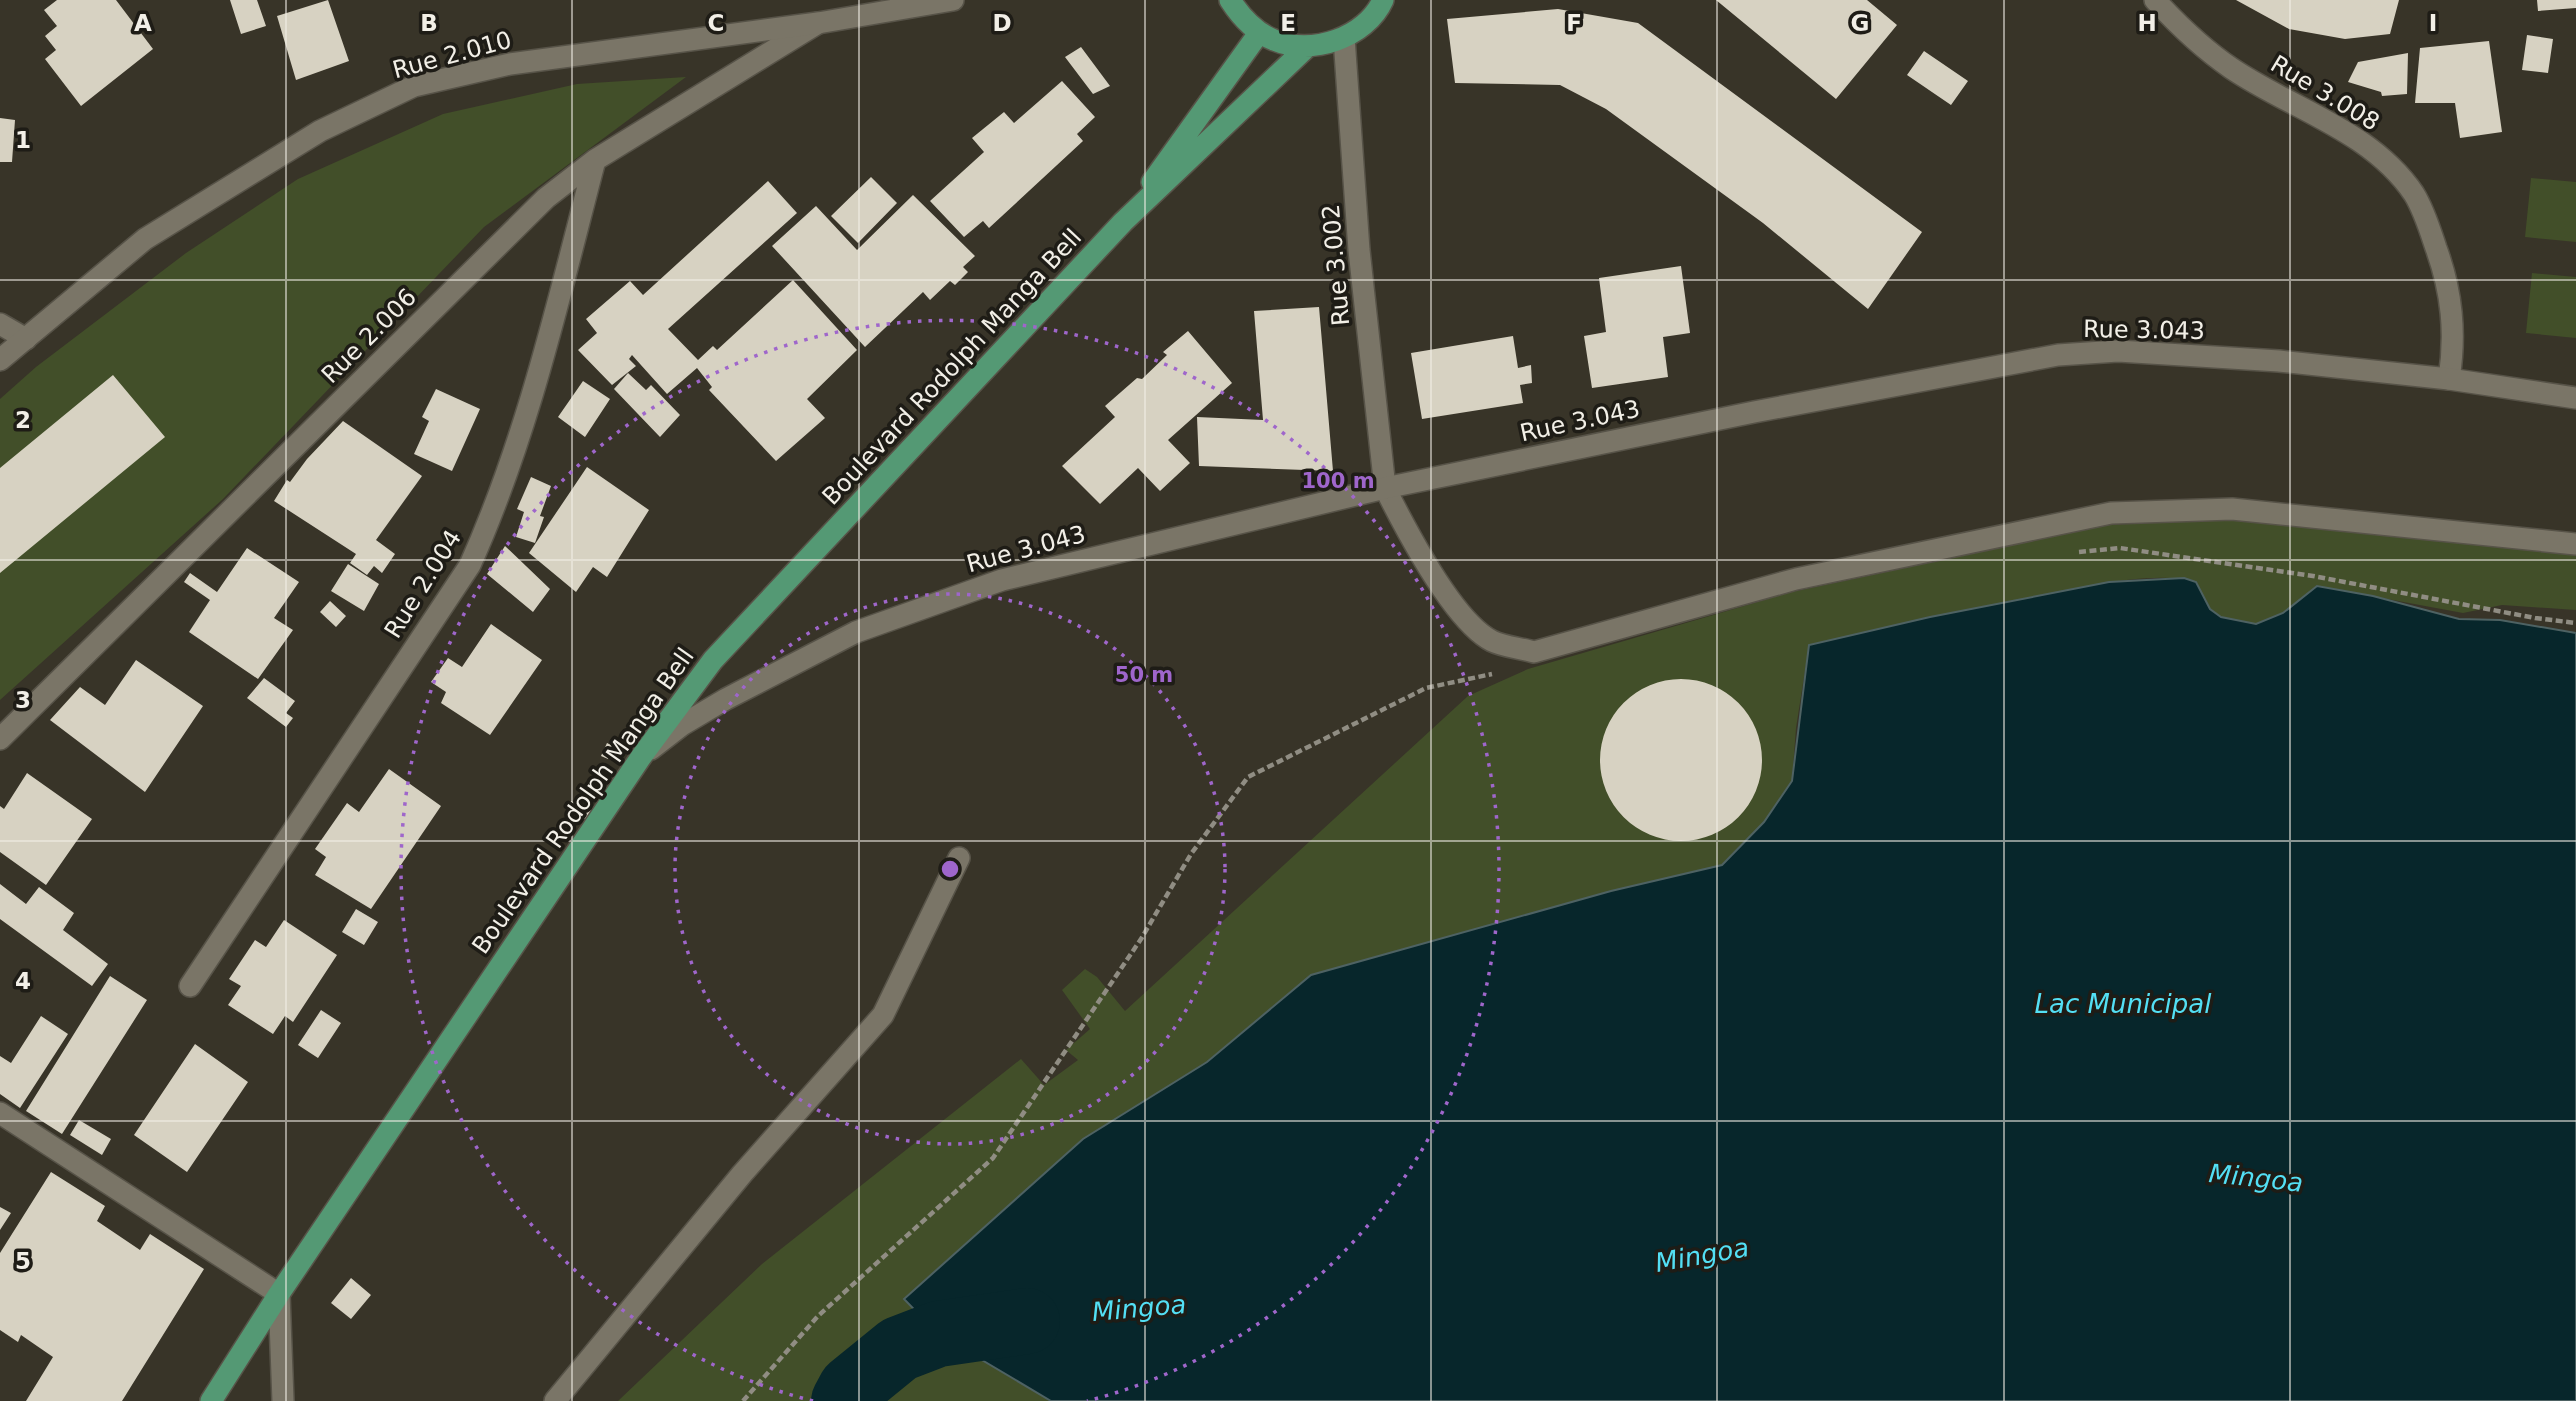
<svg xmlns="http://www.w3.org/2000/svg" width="2576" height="1401" viewBox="0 0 2576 1401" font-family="'DejaVu Sans',sans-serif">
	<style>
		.green { fill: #424f29 }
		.water { fill: #07262b; stroke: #4e6263; stroke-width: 2 }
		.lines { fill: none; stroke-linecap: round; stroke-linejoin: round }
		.river { stroke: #07262b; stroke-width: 66 }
		.building { fill: #d7d2c2 }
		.service-casing { stroke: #575348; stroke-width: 24 }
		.minor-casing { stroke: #575348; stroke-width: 24 }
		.tertiary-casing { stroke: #575348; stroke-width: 24 }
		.secondary-casing { stroke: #575348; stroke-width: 24 }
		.primary-casing { stroke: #575348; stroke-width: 24 }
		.path { stroke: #908d83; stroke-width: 4.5; stroke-dasharray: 7 3.5; stroke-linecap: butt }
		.service { stroke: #7a7567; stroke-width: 21 }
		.minor { stroke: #7a7567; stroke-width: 21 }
		.tertiary { stroke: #7a7567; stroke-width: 21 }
		.secondary { stroke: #7a7567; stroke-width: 21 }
		.primary { stroke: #549974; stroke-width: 21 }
		.grid { fill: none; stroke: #f2efe7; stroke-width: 2; stroke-opacity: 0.55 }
		.ring { fill: none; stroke: #9f66cb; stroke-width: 3.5; stroke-dasharray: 3.5 7 }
		.labels { text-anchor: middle; stroke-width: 7; stroke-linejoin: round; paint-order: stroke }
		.street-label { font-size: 24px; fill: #f2efe7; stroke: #1e1c16 }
		.water-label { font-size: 26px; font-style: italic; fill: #53dff4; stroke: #1e1c16 }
		.grid-label { font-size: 23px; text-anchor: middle; font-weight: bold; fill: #f2efe7; stroke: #1e1c16; stroke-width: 7; stroke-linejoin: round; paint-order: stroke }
		.centre { fill: #9f66cb; stroke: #1e1c16; stroke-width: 3.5 }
		.ring-label { font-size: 21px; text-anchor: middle; font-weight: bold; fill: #9f66cb; stroke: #1e1c16; stroke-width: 7; stroke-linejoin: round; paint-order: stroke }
	</style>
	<rect width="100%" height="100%" fill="#383428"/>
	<path class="green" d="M686 77 484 227 223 499 0 700V399L36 367 186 253 298 179 443 114 577 84Z
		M2531 178 2576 182V242L2525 237Z
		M2532 273 2576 277V338L2526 333Z
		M2224 520 2576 548V610L2502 605 2463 613 2317 586 2283 613 2256 624 2221 617 2210 609 2196 582C2155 570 2085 587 2043 595 1965 610 1887 627 1809 645L1796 728 1792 781 1764 822 1721 865 1611 891 1311 975 1207 1062 980 1234 904 1299 938 1334 1051 1401H618L762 1264 1021 1059 1044 1085 1078 1060 1066 1050 1090 1029 1062 990 1085 969 1097 977 1125 1011 1468 696 1528 669 1792 592 2108 525Z"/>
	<path class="water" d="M2184 578 2196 582 2210 609 2221 617 2256 624 2283 613 2317 586 2373 596 2459 619 2500 620 2576 633V1401H1051L938 1334 904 1299 1083 1139 1207 1062 1311 975 1611 891 1722 865 1764 822 1792 781 1809 645 1930 617 2109 582Z"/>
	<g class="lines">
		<path class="river" d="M844 1401 851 1388 899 1349 938 1334 1027 1321"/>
	</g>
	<path class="building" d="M57 0H116L153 49 81 106 45 59 56 50 45 36 57 26 44 10Z
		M230 0H257L266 26 241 34Z
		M328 0 349 61 296 80 277 16Z
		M1716 0H1867L1897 25 1836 99Z
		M2236 0H2399L2390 34 2345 39 2289 29Z
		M2537 0H2576V8L2538 11Z
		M1558 9 1638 23 1922 232 1868 309 1763 223 1606 109 1560 85 1455 83 1447 19Z
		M2527 35 2553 39 2548 73 2522 70Z
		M2489 41 2502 132 2460 138 2455 103H2415L2420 48Z
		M1081 47 1110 86 1093 94 1065 57Z
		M1924 51 1968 81 1951 105 1907 75Z
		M2408 53 2407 94 2382 96 2381 92 2348 82 2358 62Z
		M1062 81 1095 117 1077 134 1083 141 989 228 983 221 964 237 930 201 984 152 972 138 1004 112 1014 123Z
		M0 118 15 120 12 162H0Z
		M871 177 897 203 858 243 831 216Z
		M768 181 797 213 668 329 698 360 713 346 717 350 793 280 857 350 807 399 825 418 776 461 709 390 712 387 697 368 667 394 632 355 629 359 636 366 612 385 578 350 597 333 586 319 630 281 643 295Z
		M913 195 975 256 963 267 968 272 955 285 950 281 930 300 923 292 865 347 772 246 816 206 857 250Z
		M1681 266 1690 333 1663 337 1668 377 1592 388 1584 336 1606 332 1599 278Z
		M1319 307 1333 471 1199 466 1197 417 1263 420 1254 311Z
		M1188 331 1232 383 1168 440 1190 463 1160 491 1138 468 1100 504 1062 466 1115 417 1105 406 1137 378 1142 379 1167 355 1163 352Z
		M1513 336 1518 368 1531 365 1532 383 1520 385 1523 403 1422 419 1411 353Z
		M628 373 646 390 651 385 680 415 660 437 614 389Z
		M113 375 165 437 0 573V468Z
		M583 381 610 399 585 437 558 417Z
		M436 389 480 409 452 471 414 454 429 421 422 417Z
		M343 421 422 476 376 540 395 554 382 573 374 566 367 575 350 563 356 554 274 501 287 480 290 482 307 459Z
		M587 467 649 510 607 577 593 567 576 592 529 553Z
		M531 477 551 486 540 516 544 517 535 543 516 537 524 512 517 509Z
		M505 546 550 589 533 612 487 574Z
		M247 548 299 582 274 618 293 630 258 679 189 632 210 600 184 582 190 573 217 592Z
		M348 564 379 584 364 611 331 591Z
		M330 601 346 616 336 627 320 612Z
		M491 624 542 660 490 735 441 703 446 692 431 682 448 658 462 667Z
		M136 660 203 706 145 792 50 720 80 687 105 705Z
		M264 678 295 701 286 713 293 718 286 727 247 698Z
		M1600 760a81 81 0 1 1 162 0a81 81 0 1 1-162 0Z
		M607 743 613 746 608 759 601 756Z
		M389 769 441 806 371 909 315 875 326 857 315 849 347 803 359 812Z
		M27 773 92 819 46 885 0 852V806L4 809Z
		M571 801 575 803 570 815 566 813Z
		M588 808 592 810 587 820 583 818Z
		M0 884 26 904 39 887 74 913 63 930 108 964 92 986 0 919Z
		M356 909 378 922 364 945 342 932Z
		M284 920 337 955 293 1022 285 1016 273 1034 228 1005 241 986 229 979 255 940 266 947Z
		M110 976 147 1000 62 1134 26 1111Z
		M321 1010 341 1023 318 1058 298 1045Z
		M41 1016 68 1034 20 1108 0 1094V1056L11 1063Z
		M195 1044 248 1082 187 1172 134 1135Z
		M79 1120 111 1139 102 1155 70 1135Z
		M51 1172 105 1206 97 1221 140 1250 150 1234 204 1269 122 1401H26L53 1357 21 1335 18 1342 0 1330V1253Z
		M0 1207 11 1213 0 1230Z
		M351 1278 371 1295 351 1319 331 1303Z"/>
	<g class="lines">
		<defs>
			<path id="service" d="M1385 488C1405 528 1453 621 1492 641 1504 647 1521 648 1534 652L1796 579 2111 513 2232 509 2576 544
				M555 1401 742 1174 883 1015 959 858"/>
			<path id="minor" d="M2155 0C2178 25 2203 49 2231 68 2291 109 2371 130 2414 194 2424 210 2430 230 2436 248 2452 292 2456 333 2449 379
				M1344 38 1359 250 1385 488
				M0 324 26 339
				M0 739 546 198 595 160 818 23
				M190 986 470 565C528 436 559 297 595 160
				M0 1113 279 1294"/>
			<path id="tertiary" d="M651 749 682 725 726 699 856 632 1002 580 1385 488 1754 412 2058 355 2118 351 2279 361 2449 379 2576 398"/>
			<path id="secondary" d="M0 360 145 239 320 131 414 86 510 64 818 23 953 0
				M279 1294 283 1401"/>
			<path id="primary" d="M1230 0C1241 17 1254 32 1274 40 1311 56 1366 38 1383 0
				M1152 182 1259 33
				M211 1401 279 1294 641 757 713 660 1123 222 1308 46"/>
		</defs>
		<use href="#service" class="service-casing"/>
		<use href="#minor" class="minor-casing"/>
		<use href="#tertiary" class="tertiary-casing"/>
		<use href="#secondary" class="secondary-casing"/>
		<use href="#primary" class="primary-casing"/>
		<path class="path" d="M2079 552 2120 548 2313 576 2535 618 2576 623
			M743 1401 818 1316 993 1158 1141 939 1191 854 1248 777 1426 688 1492 674"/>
		<use href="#service" class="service"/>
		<use href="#minor" class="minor"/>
		<use href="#tertiary" class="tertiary"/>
		<use href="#secondary" class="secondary"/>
		<use href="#primary" class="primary"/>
	</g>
	<path class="grid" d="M286 0V1401M572 0V1401M859 0V1401M1145 0V1401M1431 0V1401M1717 0V1401M2004 0V1401M2290 0V1401M0 280H2576M0 560H2576M0 841H2576M0 1121H2576"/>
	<g class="ring">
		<circle cx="950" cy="869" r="275"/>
		<path d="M813 1401A549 549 0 1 1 1087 1401"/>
	</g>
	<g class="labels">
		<g class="street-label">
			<text transform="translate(452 55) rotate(-15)" y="8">Rue 2.010</text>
			<text transform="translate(2325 93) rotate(31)" y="8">Rue 3.008</text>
			<text transform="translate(1336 265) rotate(-95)" y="8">Rue 3.002</text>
			<text transform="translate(2144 330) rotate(1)" y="8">Rue 3.043</text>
			<text transform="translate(369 336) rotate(-45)" y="8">Rue 2.006</text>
			<text transform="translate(952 367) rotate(-47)" y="8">Boulevard Rodolph Manga Bell</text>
			<text transform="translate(1580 421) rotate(-12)" y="8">Rue 3.043</text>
			<text transform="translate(1026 549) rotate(-15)" y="8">Rue 3.043</text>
			<text transform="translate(423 584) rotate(-58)" y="8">Rue 2.004</text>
			<text transform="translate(583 801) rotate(-55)" y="8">Boulevard Rodolph Manga Bell</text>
		</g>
		<g class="water-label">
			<text x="2123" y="1013">Lac Municipal</text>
			<text transform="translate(2256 1178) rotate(6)" y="9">Mingoa</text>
			<text transform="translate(1702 1255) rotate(-10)" y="9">Mingoa</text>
			<text transform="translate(1139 1308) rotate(-5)" y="9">Mingoa</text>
		</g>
	</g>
	<g class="grid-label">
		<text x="143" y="31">A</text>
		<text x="429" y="31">B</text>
		<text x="716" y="31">C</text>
		<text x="1002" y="31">D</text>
		<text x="1288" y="31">E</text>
		<text x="1574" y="31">F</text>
		<text x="1860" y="31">G</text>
		<text x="2147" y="31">H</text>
		<text x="2433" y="31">I</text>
		<text x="23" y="148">1</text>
		<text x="23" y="428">2</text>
		<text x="23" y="708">3</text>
		<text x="23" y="989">4</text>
		<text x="23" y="1269">5</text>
	</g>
	<circle cx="950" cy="869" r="10" class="centre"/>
	<g class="ring-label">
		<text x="1338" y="488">100 m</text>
		<text x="1144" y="682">50 m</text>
	</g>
</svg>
